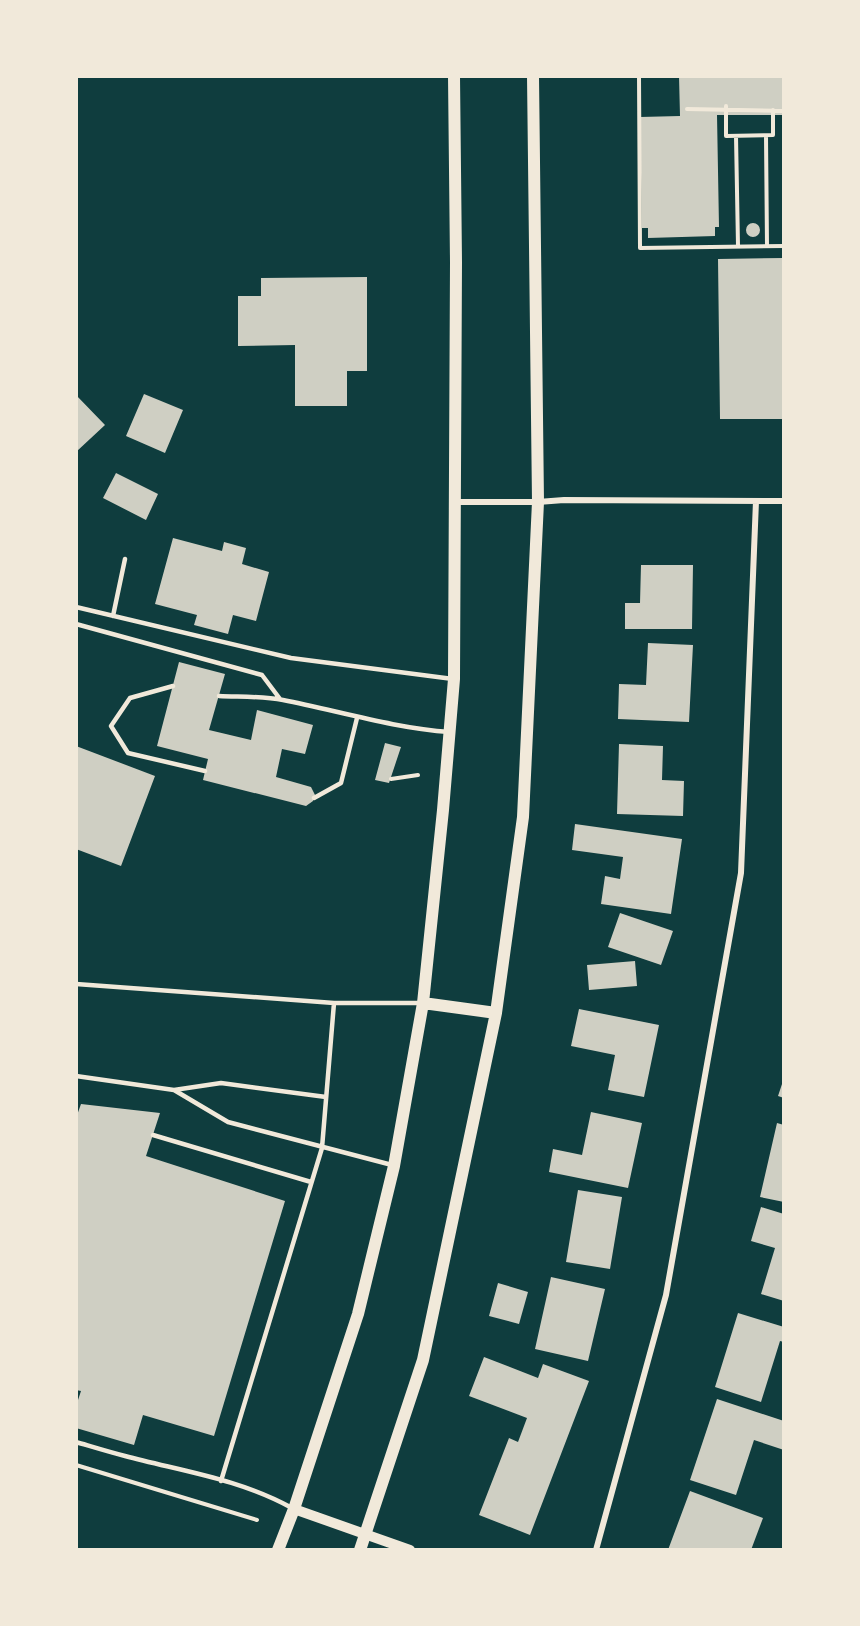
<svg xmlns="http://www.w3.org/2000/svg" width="860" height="1626" viewBox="0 0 860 1626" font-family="'IBM Plex Sans',sans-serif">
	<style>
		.building { fill: #cfcfc3 }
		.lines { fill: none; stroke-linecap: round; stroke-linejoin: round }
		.path { stroke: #f1e9da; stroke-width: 4 }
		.service { stroke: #f1e9da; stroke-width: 4.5 }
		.minor { stroke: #f1e9da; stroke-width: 6 }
		.tertiary { stroke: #f1e9da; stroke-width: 10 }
		.secondary { stroke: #f1e9da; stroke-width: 12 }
	</style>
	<rect width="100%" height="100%" fill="#0f3d3e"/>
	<path class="building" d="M679 76H784V115H717L719 227H715V236L648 238V228H642L640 117 680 116Z
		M746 230a7 7 0 1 1 14 0a7 7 0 1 1-14 0Z
		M784 258V419H720L718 259Z
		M367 277V371H347V406H295V345L238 346V296H261V278Z
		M144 394 183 410 165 453 126 436Z
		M76 395 105 425 76 452Z
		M116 473 158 494 146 520 103 498Z
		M173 538 222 551 224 542 246 548 242 564 269 572 256 621 233 615 228 634 194 625 197 615 155 604Z
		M641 565H693L692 629H625V603H640Z
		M648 643 693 645 689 722 618 719 619 684 646 685Z
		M179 662 225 674 209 730 251 740 257 710 313 725 305 754 282 749 276 777 311 787 315 795 313 801 306 806 203 780 208 759 157 746Z
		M385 743 401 747 389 783 375 780Z
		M619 744 663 746 662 780 684 781 683 816 617 814Z
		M76 746 155 776 121 866 76 849Z
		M575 824 682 839 671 914 601 904 605 876 620 879 623 857 572 850Z
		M620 913 673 931 661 965 608 947Z
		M635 961 637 986 589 990 587 965Z
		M579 1009 659 1025 644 1097 608 1090 615 1055 571 1046Z
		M783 1081H784V1098L778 1096Z
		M81 1104 160 1113 146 1156 285 1201 214 1436 143 1415 134 1445 76 1428V1406L81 1391 76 1390V1118Z
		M591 1112 642 1123 628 1188 549 1172 553 1149 582 1155Z
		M777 1123 784 1125V1202L760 1197Z
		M578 1190 622 1197 610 1269 566 1262Z
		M761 1207 784 1214V1301L761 1294 775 1248 751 1241Z
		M551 1277 605 1289 588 1361 535 1349Z
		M498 1283 528 1292 519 1324 489 1316Z
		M738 1313 784 1327V1342L780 1341 761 1402 715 1387Z
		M484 1357 538 1378 543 1364 589 1381 530 1535 479 1515 509 1438 518 1442 527 1418 469 1396Z
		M717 1399 784 1421V1450L754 1440 736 1495 690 1480Z
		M690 1491 763 1518 751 1550H668Z"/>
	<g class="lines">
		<path class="path" d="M639 76 640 248 784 246
			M726 106V136L773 135V110
			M687 109 784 111
			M736 136 738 246
			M766 136 767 246
			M391 779 418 775
			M76 1465 257 1520"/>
		<path class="service" d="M76 607 291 658 453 679
			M113 616 125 559
			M76 624 262 675 280 699
			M173 686 130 698 111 726 128 753 205 771
			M219 696C240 697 262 696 283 700 339 711 393 728 450 732
			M314 798 341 783 357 718
			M76 984 334 1003H421
			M76 1076 174 1090 228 1122 392 1165
			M174 1090 221 1083 326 1097
			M153 1135 311 1182
			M76 1442C93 1447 109 1452 125 1456 181 1471 240 1479 292 1508
			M221 1481 322 1148 334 1003"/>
		<path class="minor" d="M456 502H538L564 500 784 501
			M596 1550 666 1295 741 873 756 501"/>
		<path class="tertiary" d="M294 1509 410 1550"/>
		<path class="secondary" d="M423 1003 496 1013
			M278 1550 294 1509 358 1314 394 1166 423 1003 443 810 454 679 456 262 454 76
			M360 1550 423 1360 496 1013 523 817 538 502 533 76"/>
	</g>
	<rect width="860" height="1626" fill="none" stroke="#f1e9da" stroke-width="156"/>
</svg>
